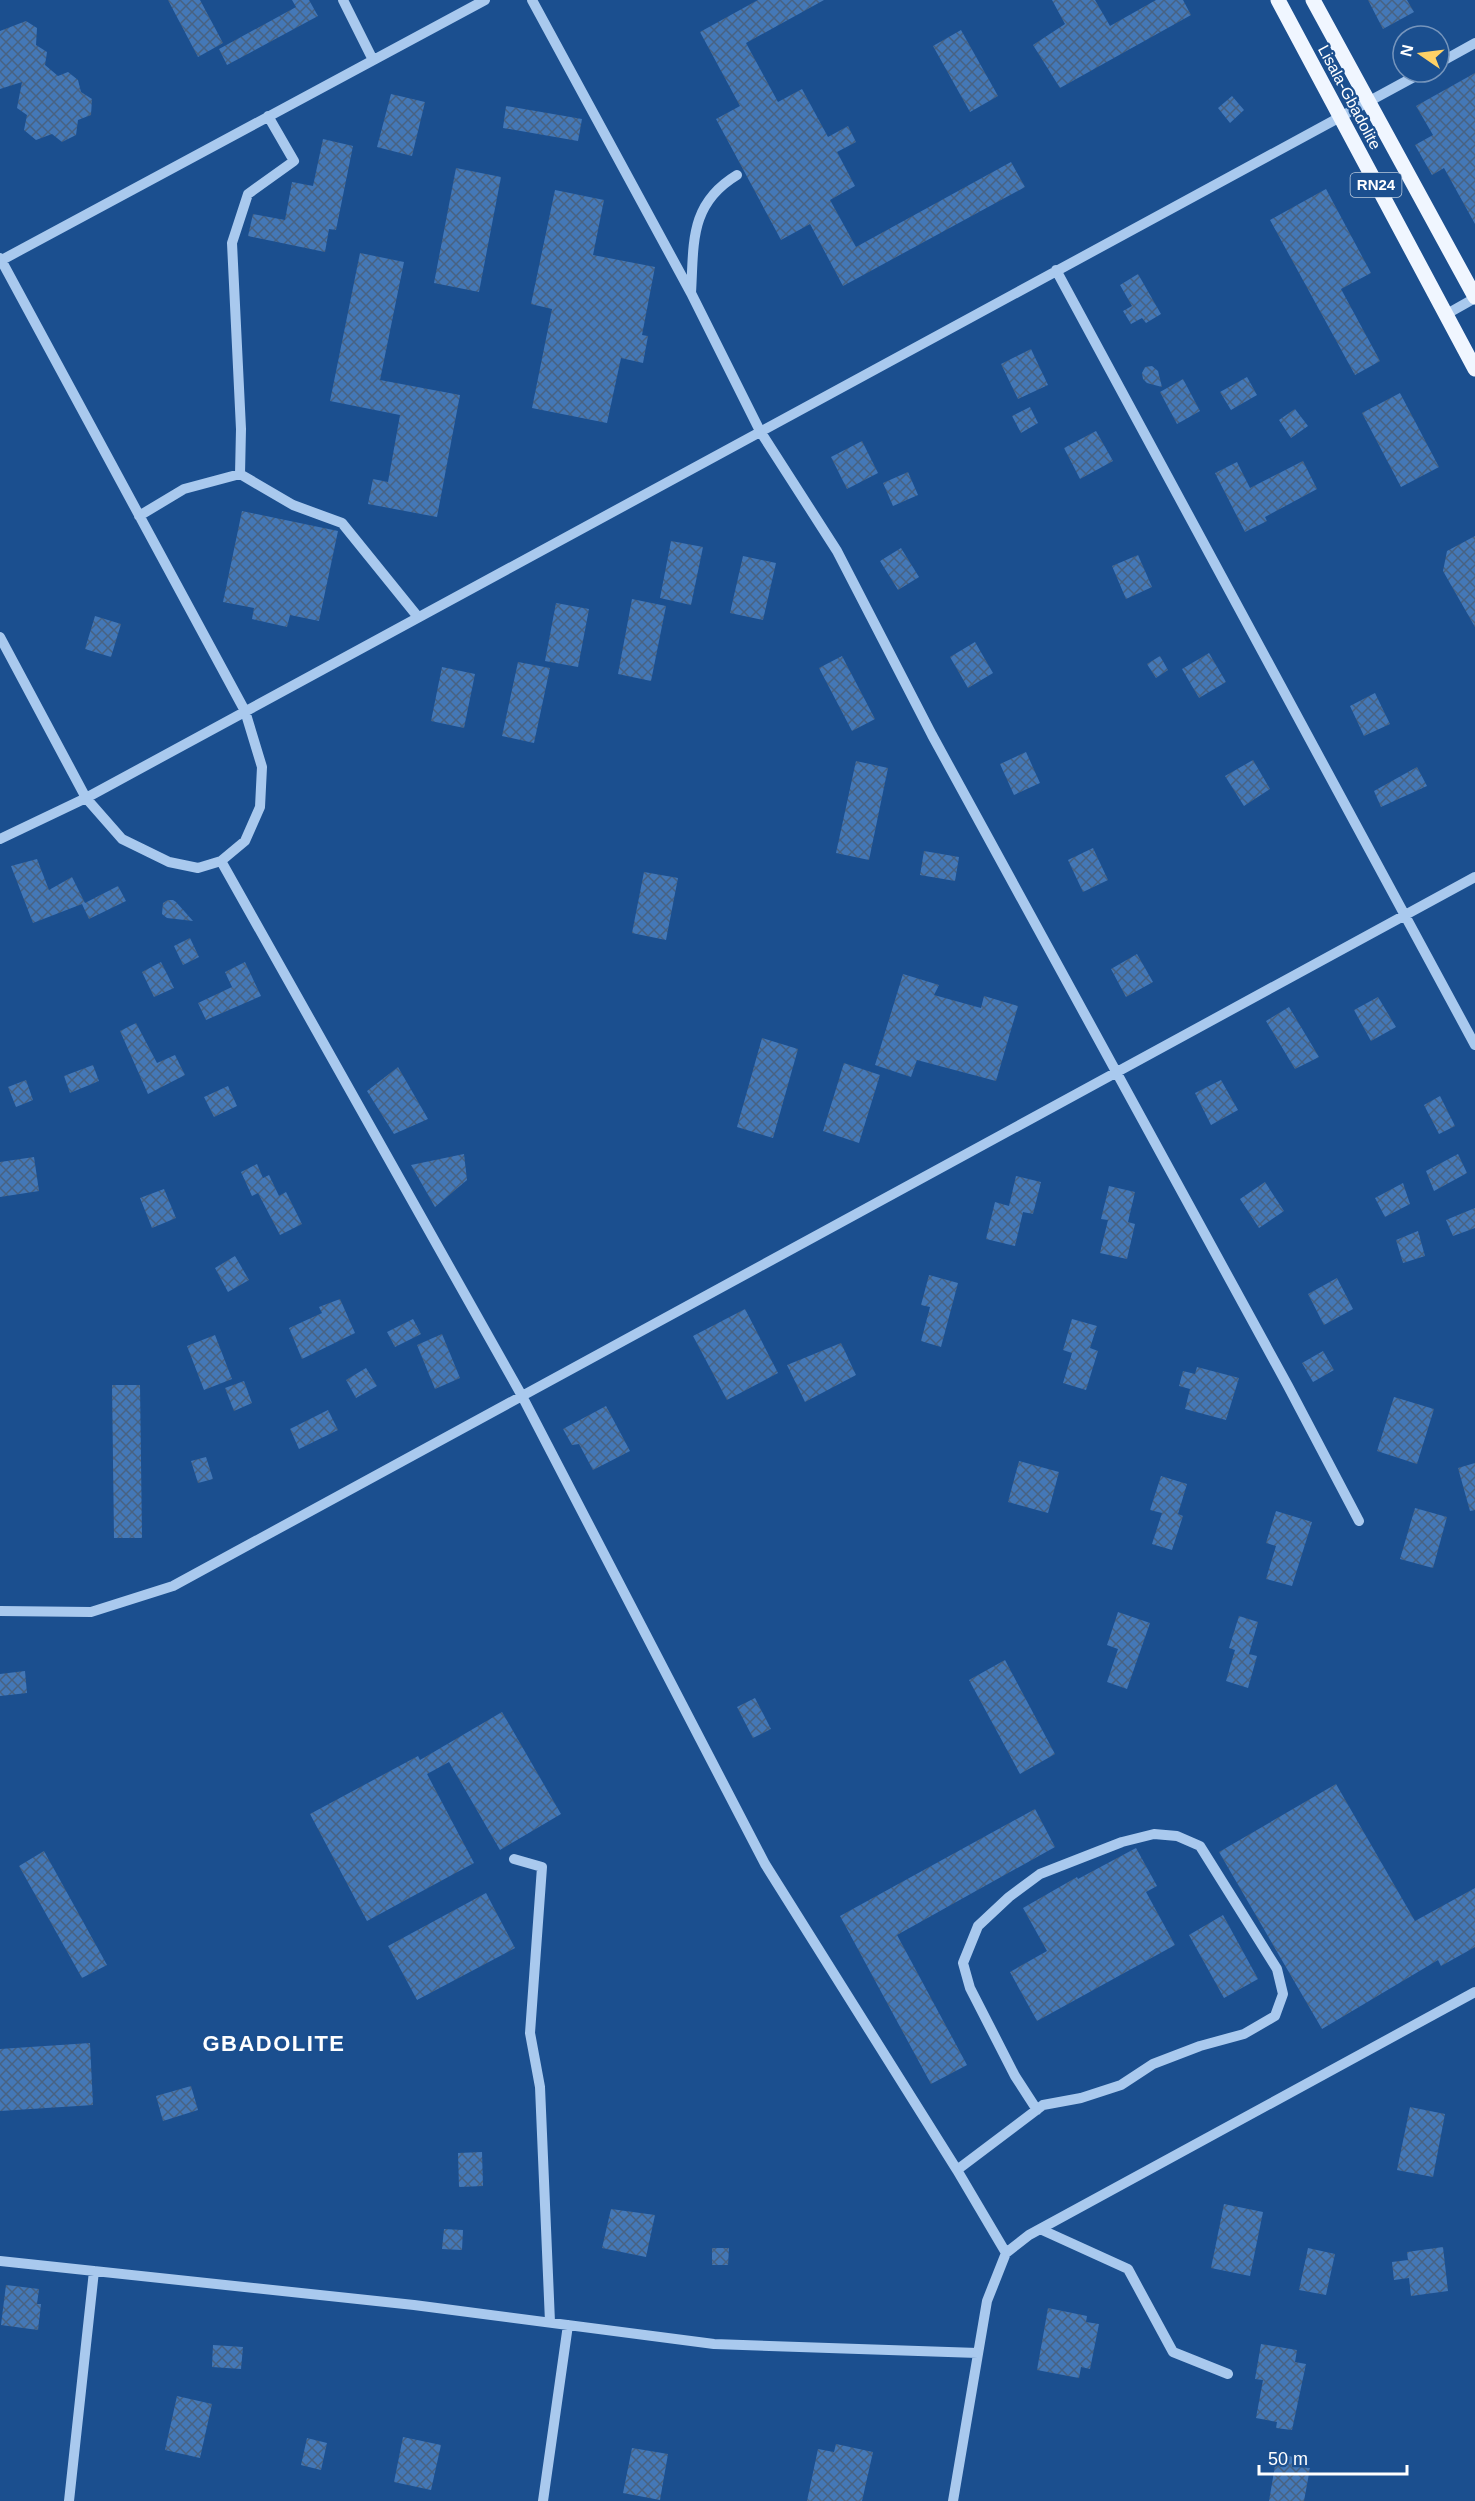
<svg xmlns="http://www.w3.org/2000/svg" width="1475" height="2501" viewBox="0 0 1475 2501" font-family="Arial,sans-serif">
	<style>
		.building { fill: url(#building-cross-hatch) }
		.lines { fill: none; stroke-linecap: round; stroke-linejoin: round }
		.minor { stroke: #a9c9ee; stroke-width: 10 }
		.major { stroke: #f0f6ff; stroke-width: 15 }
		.labels { text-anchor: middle; stroke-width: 4.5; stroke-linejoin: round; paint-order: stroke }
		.shield { fill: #1b4f8f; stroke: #bbcadd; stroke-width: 1.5 }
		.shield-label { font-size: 15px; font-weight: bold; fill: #fff }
		.street-label { font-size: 16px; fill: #fff; stroke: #1b4f8f }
		.district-label { font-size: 22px; font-weight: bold; letter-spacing: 1.5px; fill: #fff; stroke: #1b4f8f }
	</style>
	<defs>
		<pattern id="building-cross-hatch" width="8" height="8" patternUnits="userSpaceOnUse" patternTransform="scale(1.5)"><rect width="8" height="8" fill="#4478b7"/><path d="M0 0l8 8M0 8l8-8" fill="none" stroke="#486282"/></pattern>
	</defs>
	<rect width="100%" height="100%" fill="#1b4f8f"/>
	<path class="building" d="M168 0H200L223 43 198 57Z
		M292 0H309L318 16 227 65 219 49 296 7Z
		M758 0H824L746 43 778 102 802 89 828 137 848 126 856 142 837 152 855 186 830 200 856 247 1011 162 1025 187 843 286 810 224 781 240 716 119 740 106 700 32Z
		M1052 0H1095L1110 26 1156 0H1183L1191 15 1060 88 1033 45 1065 24Z
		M1368 0H1407L1414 12 1383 29Z
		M26 21 37 28 36 45 47 52 45 65 58 76 68 72 78 80 81 92 92 99 91 115 78 120 76 135 62 142 52 134 36 140 24 130 27 115 17 108 22 82 0 89V31Z
		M961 30 998 96 970 112 933 46Z
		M1475 73V224L1444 168 1432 175 1415 145 1433 135 1416 106Z
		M391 94 425 102 412 156 377 147Z
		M1232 96 1244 110 1230 123 1218 108Z
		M506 106 582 119 578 141 503 128Z
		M323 139 353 146 336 230 329 229 325 252 248 236 253 214 285 220 292 182 313 186Z
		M456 168 501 177 479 292 434 283Z
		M1326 189 1371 273 1341 289 1380 361 1355 375 1270 220Z
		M555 190 604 200 593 255 655 267 642 335 648 336 643 363 621 358 607 423 532 408 552 309 531 304Z
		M360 253 404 262 380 380 460 395 437 517 368 504 373 479 388 482 400 415 330 401Z
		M1138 274 1161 314 1146 323 1142 318 1131 324 1123 311 1132 306 1120 285Z
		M1031 349 1048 385 1018 399 1001 364Z
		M1152 366 1158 371 1162 387 1147 383 1143 379 1142 373 1145 367Z
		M1247 377 1257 395 1231 410 1220 392Z
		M1183 379 1200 411 1177 424 1160 392Z
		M1400 393 1439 467 1401 487 1362 413Z
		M1030 407 1038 423 1021 433 1012 416Z
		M1295 409 1308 426 1291 438 1279 420Z
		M1096 431 1113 461 1080 479 1064 448Z
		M862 441 878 473 847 489 831 457Z
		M1303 461 1317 489 1265 517 1267 521 1245 532 1215 473 1237 462 1250 488Z
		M908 472 918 495 893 506 883 483Z
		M242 511 338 531 319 621 290 615 287 627 252 619 254 608 223 602Z
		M1475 536V627L1443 571 1447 551Z
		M671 541 703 547 691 605 660 598Z
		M901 548 919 577 898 590 880 561Z
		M1138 555 1152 587 1126 599 1112 566Z
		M743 556 776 563 763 620 730 613Z
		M632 599 666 606 651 681 618 674Z
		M556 603 589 609 578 667 545 661Z
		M95 616 121 624 111 657 85 649Z
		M975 642 993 673 968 688 950 657Z
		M1209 653 1226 682 1199 698 1182 669Z
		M842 656 875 719 852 731 819 668Z
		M1160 656 1168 670 1156 678 1147 664Z
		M518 662 550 668 534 743 502 736Z
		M442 667 475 674 464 728 431 721Z
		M1375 693 1390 724 1364 736 1350 706Z
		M1026 752 1040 783 1014 795 1000 764Z
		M1253 760 1270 789 1244 806 1225 776Z
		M856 761 888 768 869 860 836 853Z
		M1417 767 1427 786 1381 807 1374 791Z
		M1093 848 1108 880 1083 892 1068 860Z
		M924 851 959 857 955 881 920 875Z
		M37 859 49 890 72 877 85 903 118 886 126 901 89 919 82 904 33 923 11 866Z
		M644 872 678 878 666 940 632 933Z
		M173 900 176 902 193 921 167 918 162 914 163 903 168 900Z
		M190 938 199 957 183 965 174 946Z
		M1137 954 1153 982 1126 997 1111 969Z
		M161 962 174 988 154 997 142 972Z
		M245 962 261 996 206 1020 198 1003 232 987 225 972Z
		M903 974 939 985 934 995 981 1008 984 996 1018 1006 996 1081 917 1060 911 1077 875 1065Z
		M1378 997 1396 1027 1371 1041 1354 1010Z
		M1289 1007 1319 1057 1295 1069 1266 1021Z
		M136 1023 157 1063 175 1055 185 1075 148 1094 120 1031Z
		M762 1038 798 1049 773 1138 737 1127Z
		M844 1063 880 1075 859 1143 823 1131Z
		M93 1065 99 1081 70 1093 64 1076Z
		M398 1067 428 1119 394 1134 367 1091Z
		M26 1080 33 1100 16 1107 8 1087Z
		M1221 1080 1238 1110 1211 1125 1195 1093Z
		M228 1086 237 1106 214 1117 204 1097Z
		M1440 1096 1455 1126 1439 1134 1424 1105Z
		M464 1154 467 1180 435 1207 411 1165Z
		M1458 1154 1467 1173 1434 1191 1426 1171Z
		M34 1157 39 1191 0 1197V1162Z
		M257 1164 263 1178 269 1175 279 1196 286 1192 302 1224 280 1235 258 1193 252 1196 241 1172Z
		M1016 1176 1041 1182 1033 1214 1023 1212 1015 1246 986 1239 995 1202 1009 1206Z
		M1265 1182 1284 1211 1259 1228 1240 1199Z
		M1403 1183 1410 1204 1385 1217 1375 1198Z
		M1109 1186 1135 1192 1128 1222 1135 1224 1127 1259 1100 1253 1108 1220 1101 1219Z
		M164 1189 176 1218 152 1228 140 1198Z
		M1475 1208V1228L1453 1236 1446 1220Z
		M1418 1231 1425 1256 1403 1263 1396 1240Z
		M235 1256 249 1280 228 1292 215 1268Z
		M929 1275 958 1283 941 1347 921 1341 930 1307 921 1305Z
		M1337 1278 1353 1309 1324 1325 1308 1294Z
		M340 1299 355 1333 302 1359 289 1328 322 1313 319 1307Z
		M745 1309 778 1373 727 1400 693 1336Z
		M413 1319 421 1334 395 1347 387 1332Z
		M1072 1319 1097 1326 1090 1348 1098 1351 1086 1390 1063 1383 1072 1353 1063 1350Z
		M442 1334 460 1378 435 1389 417 1345Z
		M215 1335 232 1379 204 1390 187 1346Z
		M841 1343 856 1375 805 1402 787 1365Z
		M1323 1351 1334 1370 1313 1382 1302 1363Z
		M1197 1367 1239 1378 1226 1420 1185 1409 1190 1389 1179 1386 1183 1371 1195 1374Z
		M366 1368 377 1386 356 1398 346 1380Z
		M244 1381 252 1403 234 1411 225 1388Z
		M112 1385H140L142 1538H114Z
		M1394 1397 1434 1409 1417 1464 1377 1451Z
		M606 1406 630 1451 593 1470 579 1444 572 1445 563 1429Z
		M328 1410 338 1430 299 1449 290 1429Z
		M206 1457 213 1479 198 1483 191 1461Z
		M1019 1461 1059 1472 1048 1513 1008 1502Z
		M1475 1463V1510L1470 1511 1458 1468Z
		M1161 1476 1187 1484 1178 1514 1183 1516 1172 1550 1152 1544 1162 1513 1150 1510Z
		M1415 1508 1447 1517 1433 1568 1400 1559Z
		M1276 1511 1312 1522 1292 1586 1266 1579 1276 1546 1266 1543Z
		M1118 1612 1150 1623 1127 1689 1107 1682 1118 1649 1107 1645Z
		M1239 1616 1258 1622 1249 1654 1257 1656 1248 1688 1226 1681 1235 1650 1229 1648Z
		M1005 1660 1055 1754 1020 1774 969 1680Z
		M25 1671 27 1693 0 1696V1674Z
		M755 1698 771 1729 753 1738 737 1707Z
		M502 1712 561 1814 500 1850 449 1762 427 1774 474 1863 367 1921 310 1814 418 1756 420 1760Z
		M1336 1784 1415 1921 1475 1888V1947L1441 1966 1438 1960 1322 2029 1219 1852Z
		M1035 1809 1055 1847 897 1935 967 2065 931 2084 840 1916Z
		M1136 1848 1157 1886 1146 1892 1175 1945 1037 2021 1010 1972 1047 1951 1023 1908 1077 1877 1078 1879Z
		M44 1851 107 1965 82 1978 19 1866Z
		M486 1893 515 1948 417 2000 388 1946Z
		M1223 1915 1258 1979 1224 1998 1189 1935Z
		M90 2043 93 2105 0 2111V2049Z
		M191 2086 198 2110 163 2121 156 2096Z
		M1410 2107 1445 2114 1433 2177 1397 2170Z
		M482 2152 483 2186 459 2187 458 2153Z
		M1224 2204 1263 2212 1250 2276 1211 2268Z
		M611 2209 655 2215 646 2257 602 2248Z
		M444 2229 463 2230 462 2250 442 2249Z
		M1443 2247 1448 2291 1411 2296 1409 2278 1394 2280 1392 2262 1408 2260 1407 2252Z
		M712 2248H729L728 2265H712Z
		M1308 2248 1335 2254 1326 2295 1299 2290Z
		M6 2285 39 2289 37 2304H41L38 2330 1 2325Z
		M1048 2308 1087 2316 1086 2322 1099 2324 1090 2369 1081 2367 1079 2378 1037 2370Z
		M1261 2344 1297 2350 1295 2362 1306 2364 1292 2430 1276 2428 1277 2422 1256 2418 1263 2380 1255 2379Z
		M213 2345 243 2347 241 2369 212 2367Z
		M177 2396 212 2404 200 2458 165 2450Z
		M403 2437 441 2445 431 2490 394 2482Z
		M307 2438 327 2443 321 2470 301 2465Z
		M836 2444 873 2452 862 2501H807L818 2449 834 2452Z
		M632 2448 668 2454 660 2500 623 2493Z
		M1277 2454 1300 2458 1299 2467 1310 2468 1304 2501H1269Z"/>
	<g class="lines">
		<path class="minor" d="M343 0 373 60
			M532 0 691 293 760 431 837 551 932 735 1288 1386 1359 1521
			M1439 63 1475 43
			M0 258 245 711 262 767 260 807 245 841 221 861 198 868 169 862 122 839 86 798 0 637
			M0 261 485 0
			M1056 270 1475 1045
			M691 293C694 243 689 204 737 175
			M1445 315 1475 298
			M240 474 293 505 342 523 418 617
			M139 516 184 489 240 474 241 429 232 243 248 194 294 161 268 116
			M0 839 86 798 1423 72
			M221 861 522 1396 765 1864 957 2170 1006 2253
			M0 1611 91 1612 173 1586 1475 877
			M514 1859 542 1867 530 2033 540 2087 550 2322
			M957 2170 1043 2105 1081 2098 1121 2085 1153 2064 1200 2046 1244 2034 1275 2016 1283 1994 1277 1969 1200 1846 1177 1836 1154 1834 1122 1842 1040 1874 1009 1897 978 1926 963 1963 970 1988 1015 2076 1037 2110
			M1040 2229 1128 2269 1173 2352 1228 2374
			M0 2261 414 2305 714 2344 978 2353
			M69 2501 94 2271
			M543 2501 568 2325
			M953 2501 987 2301 1006 2253 1029 2235 1475 1992"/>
		<path class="major" d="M1278 0 1475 369
			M1313 0 1475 297"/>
	</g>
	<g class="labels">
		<rect class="shield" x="1350.5" y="173" width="51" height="24" rx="4.5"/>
		<g class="shield-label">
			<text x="1376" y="190">RN24</text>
		</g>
		<g class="street-label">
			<text transform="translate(1350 97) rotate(62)" y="6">Lisala-Gbadolite</text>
		</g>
		<g class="district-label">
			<text x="274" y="2051">GBADOLITE</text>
		</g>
	</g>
	<g transform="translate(1421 54) rotate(284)"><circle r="28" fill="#1b4f8f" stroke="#7695bc" stroke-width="1.5"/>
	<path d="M0-4.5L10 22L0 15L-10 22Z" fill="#ffd166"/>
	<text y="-9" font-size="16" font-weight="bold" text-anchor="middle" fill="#ffffff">N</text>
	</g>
	<path d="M1259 2465v9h148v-9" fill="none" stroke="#ffffff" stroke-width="3"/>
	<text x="1268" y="2465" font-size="18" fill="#ffffff" stroke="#1b4f8f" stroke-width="4.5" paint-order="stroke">50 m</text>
</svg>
